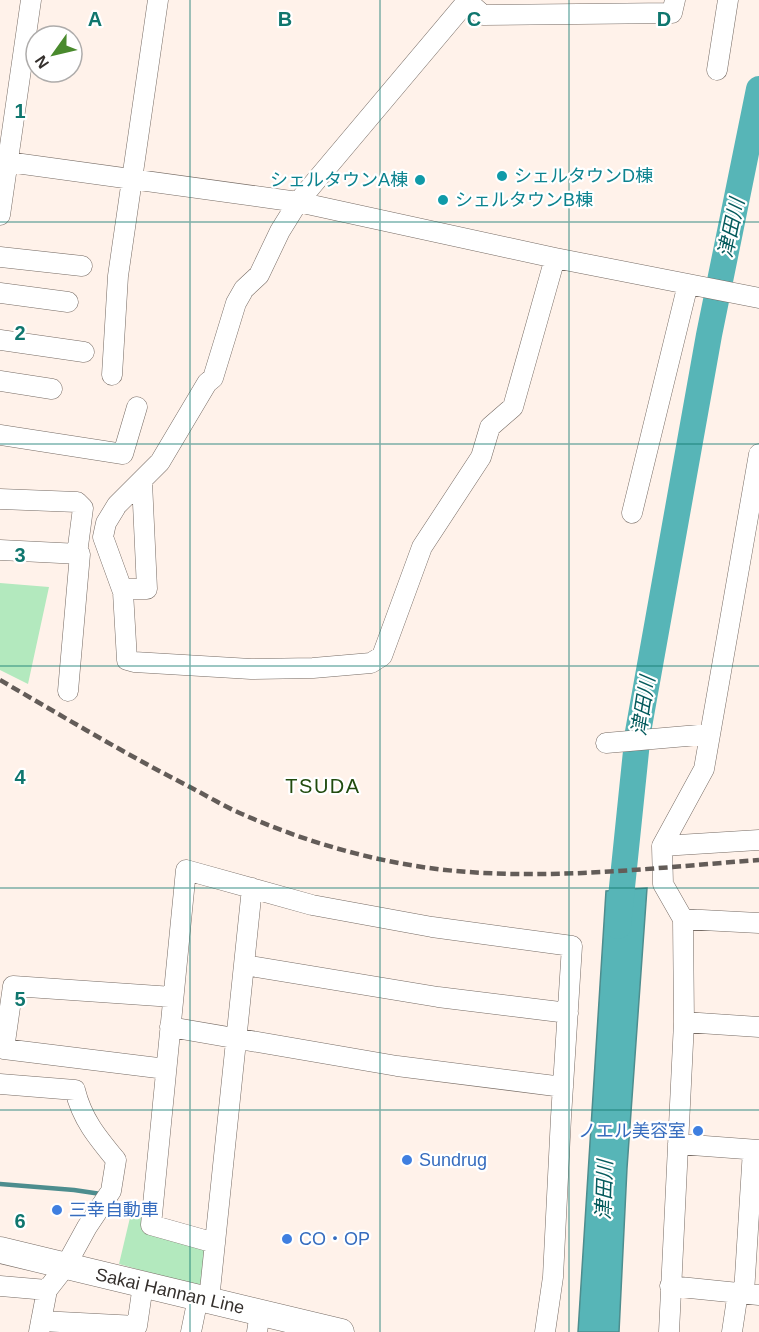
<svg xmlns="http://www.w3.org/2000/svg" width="759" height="1332" viewBox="0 0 759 1332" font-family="Helvetica,'Noto Sans JP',sans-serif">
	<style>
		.green { fill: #b3e9be }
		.water { fill: #57b5b7; stroke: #4d8d8e; stroke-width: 1.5 }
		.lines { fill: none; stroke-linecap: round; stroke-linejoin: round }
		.stream { stroke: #4d8d8e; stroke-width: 4.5 }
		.river { stroke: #57b5b7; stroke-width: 26 }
		.minor-casing { stroke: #766b64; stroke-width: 21 }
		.major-casing { stroke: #766b64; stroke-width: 27 }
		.minor { stroke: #fff; stroke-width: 20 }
		.major { stroke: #fff; stroke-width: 26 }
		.rail { stroke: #635c58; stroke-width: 4.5; stroke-dasharray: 9 4.5; stroke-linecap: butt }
		.grid { fill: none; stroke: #0f766e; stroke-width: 1.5; stroke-opacity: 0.55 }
		.culture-dot { fill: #0f9aa8; stroke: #fff; stroke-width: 2 }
		.shop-dot { fill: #3f7fe0; stroke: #fff; stroke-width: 2 }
		.labels { text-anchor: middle; stroke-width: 4.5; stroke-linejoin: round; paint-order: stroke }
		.culture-label { font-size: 18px; fill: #0d838f; stroke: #fff; text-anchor: start }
		.shop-label { font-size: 18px; fill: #366cbe; stroke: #fff; text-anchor: start }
		.street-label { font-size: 18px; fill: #35302d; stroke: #fff }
		.water-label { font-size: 20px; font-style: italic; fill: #055b5d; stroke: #fff }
		.neighbourhood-label { font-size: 20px; letter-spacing: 1.5px; fill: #214b0e; stroke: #fff }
		.grid-label { font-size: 20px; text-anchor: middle; font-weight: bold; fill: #0f766e; stroke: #fff; stroke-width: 4.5; stroke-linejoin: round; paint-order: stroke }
	</style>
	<rect width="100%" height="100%" fill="#fff2ea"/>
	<path class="green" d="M0 583 49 587 28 684 0 670Z
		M133 1205H149V1228L207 1245 200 1287 119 1264Z"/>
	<path class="water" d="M647 888 627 1168 619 1332H578L606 891Z"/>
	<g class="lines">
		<path class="stream" d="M0 1184 74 1190 101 1194"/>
		<path class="river" d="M618 926 638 732 709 335 759 89"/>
		<defs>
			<path id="minor" d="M468 0 298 202 280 231 259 275 244 289 236 303 213 378 207 383 160 462 117 505 106 523 103 537 123 592 127 660 134 662 251 669 313 668 371 663 382 656 422 547 481 457 490 427 513 407 555 258
				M467 1 483 15 672 13 675 0
				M717 70 728 0
				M0 161 298 202 555 258 759 298
				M0 215 31 0
				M0 257 82 266
				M0 293 68 302
				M0 340 84 352
				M112 375 118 276 158 0
				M0 381 52 389
				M0 435 123 454 137 407
				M0 499 77 502 83 508 77 554
				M632 513 688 284
				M0 550 80 554 68 691
				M122 589H147L142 482
				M606 743 710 734
				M662 846 759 840
				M683 919 759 923
				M244 965 438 997 568 1013
				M684 1022 759 1027
				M170 1027 397 1066 563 1087
				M166 1069 4 1049 13 986 173 997
				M0 1084 75 1090C82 1119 97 1137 116 1160L111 1191 87 1227 65 1267 47 1290 39 1332
				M678 1144 759 1150
				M215 1243 151 1225 186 870 312 905 432 927 572 946 561 1117 553 1277 545 1332
				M0 1286 47 1290
				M670 1286 759 1295
				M744 1293 753 1150
				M209 1300 252 888
				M41 1321 137 1326 143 1285
				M191 1332 198 1298
				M257 1332 260 1313
				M669 1332 684 1022 683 919 663 884 662 846 704 769 759 454
				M732 1332 738 1292"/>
			<path id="major" d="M0 1250 341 1332"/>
		</defs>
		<use href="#minor" class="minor-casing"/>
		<use href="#major" class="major-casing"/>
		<use href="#minor" class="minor"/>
		<use href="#major" class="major"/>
		<path class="rail" d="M0 680C62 716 122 752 186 785 204 794 223 806 242 814 312 845 392 867 469 872 566 879 663 867 759 860"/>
	</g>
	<path class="grid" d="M190 0V1332M380 0V1332M569 0V1332M0 222H759M0 444H759M0 666H759M0 888H759M0 1110H759"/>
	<g class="culture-dot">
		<circle cx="502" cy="176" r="6"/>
		<circle cx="420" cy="180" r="6"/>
		<circle cx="443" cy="200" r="6"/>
	</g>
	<g class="shop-dot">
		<circle cx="698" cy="1131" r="6"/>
		<circle cx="407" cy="1160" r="6"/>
		<circle cx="57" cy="1210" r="6"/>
		<circle cx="287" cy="1239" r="6"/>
	</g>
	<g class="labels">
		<g class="culture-label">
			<text x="514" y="182">シェルタウンD棟</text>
			<text x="408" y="186" text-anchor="end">シェルタウンA棟</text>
			<text x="455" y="206">シェルタウンB棟</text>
		</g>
		<g class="shop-label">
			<text x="686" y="1137" text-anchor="end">ノエル美容室</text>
			<text x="419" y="1166">Sundrug</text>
			<text x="69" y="1216">三幸自動車</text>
			<text x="299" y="1245">CO・OP</text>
		</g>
		<g class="street-label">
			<text transform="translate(170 1291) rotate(13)" y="6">Sakai Hannan Line</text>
		</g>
		<g class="water-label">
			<text transform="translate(731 228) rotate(-78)" y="7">津田川</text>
			<text transform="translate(643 706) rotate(-81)" y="7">津田川</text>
			<text transform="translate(604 1190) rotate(-88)" y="7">津田川</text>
		</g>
		<g class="neighbourhood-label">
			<text x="323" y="793">TSUDA</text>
		</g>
	</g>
	<g class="grid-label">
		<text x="95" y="26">A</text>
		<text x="285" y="26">B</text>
		<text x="474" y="26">C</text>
		<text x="664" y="26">D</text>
		<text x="20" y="118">1</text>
		<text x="20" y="340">2</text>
		<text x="20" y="562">3</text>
		<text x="20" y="784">4</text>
		<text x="20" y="1006">5</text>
		<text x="20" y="1228">6</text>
	</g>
	<g transform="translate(54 54) rotate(236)"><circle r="28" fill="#ffffff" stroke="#aeacab" stroke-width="1.5"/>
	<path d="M0-4.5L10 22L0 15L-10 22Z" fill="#498a2d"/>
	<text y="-9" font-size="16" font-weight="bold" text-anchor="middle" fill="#35302d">N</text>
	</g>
</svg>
